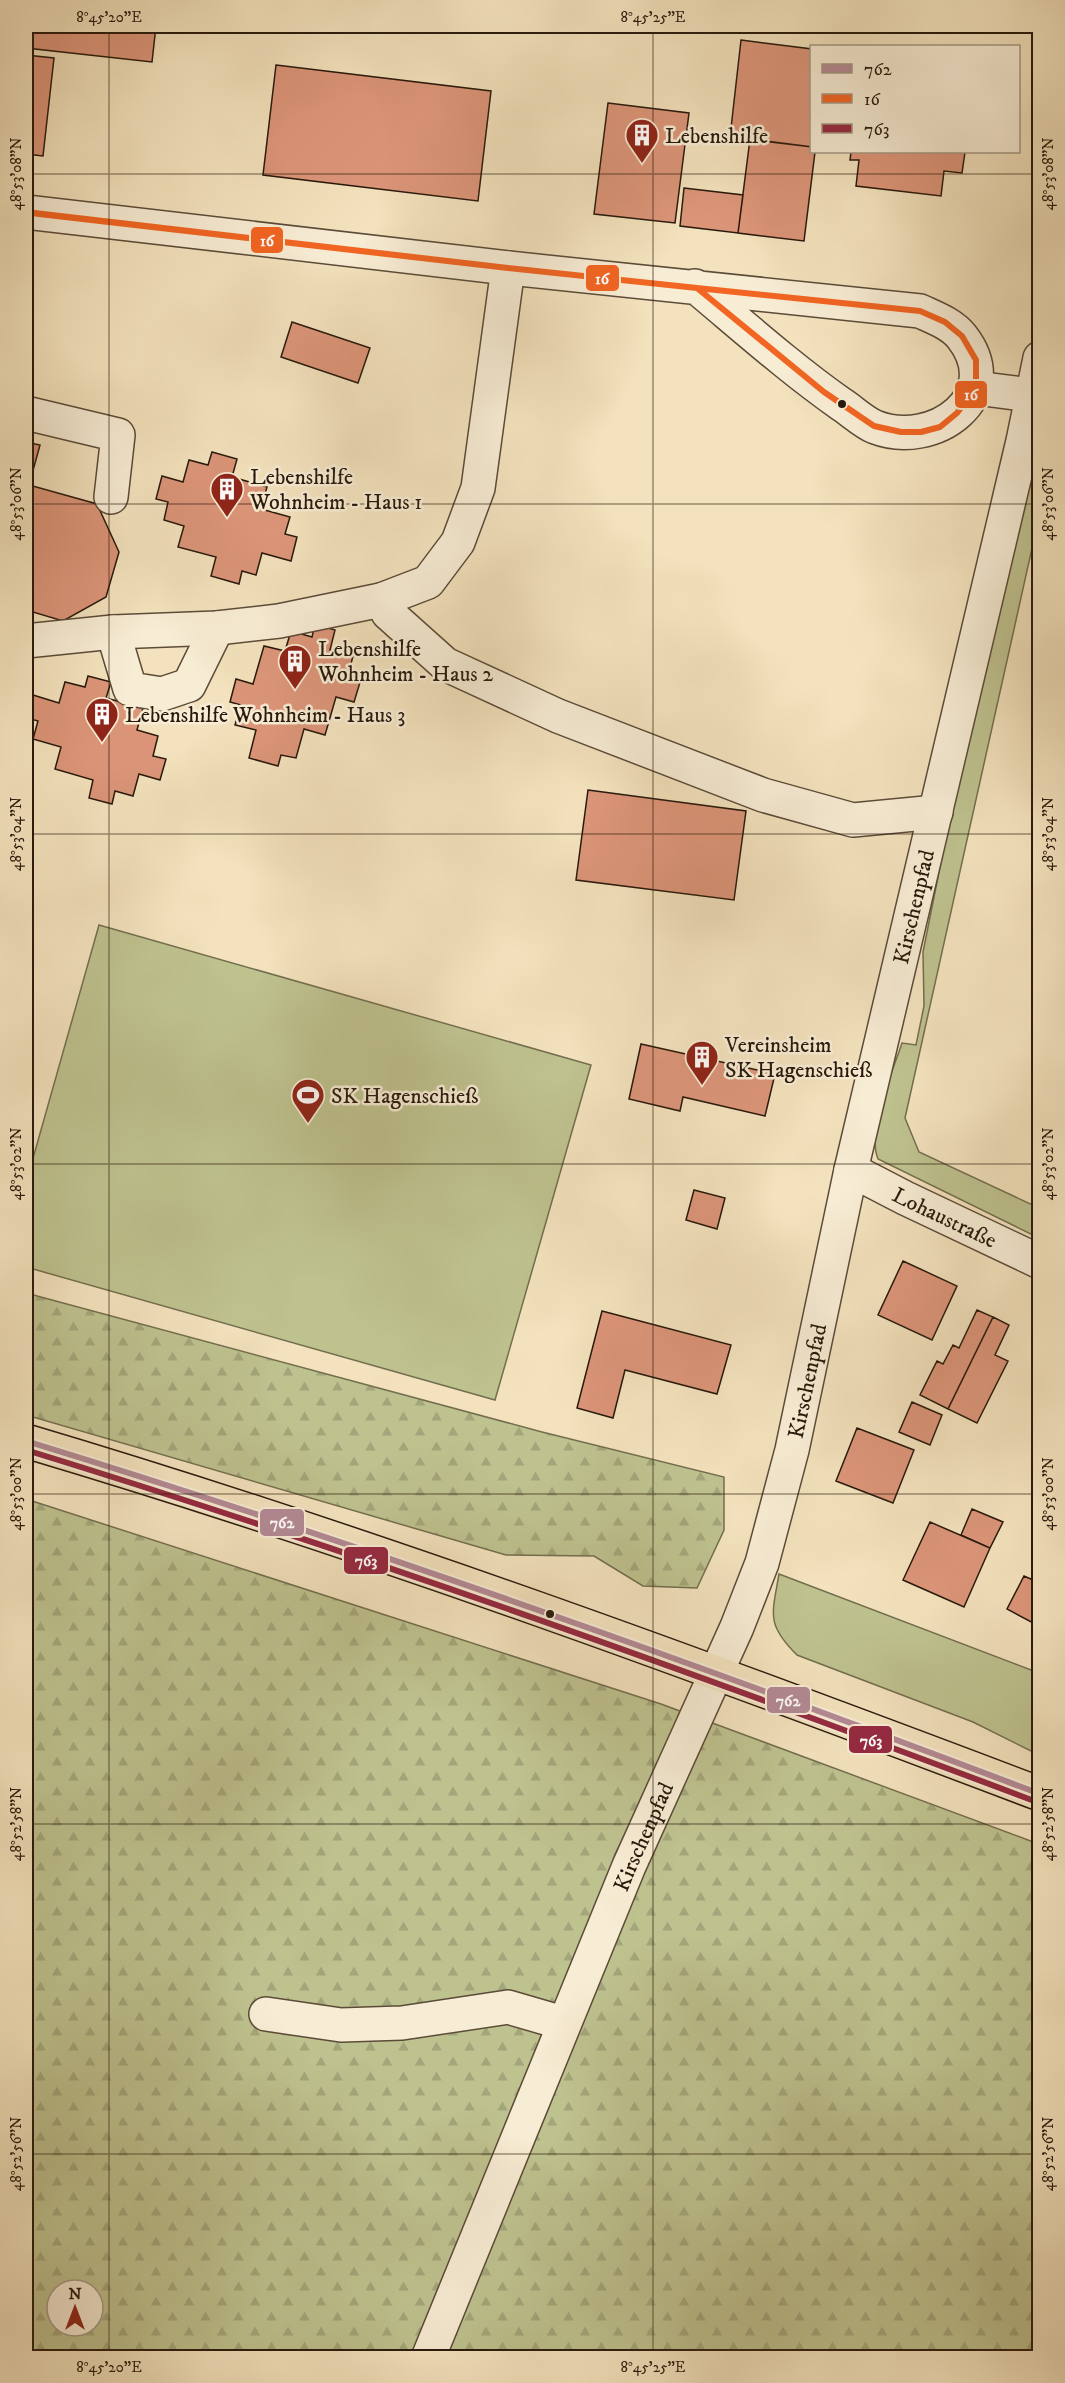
<svg xmlns="http://www.w3.org/2000/svg" width="1065" height="2383" viewBox="0 0 1065 2383" font-family="'IM FELL DW Pica',serif">
	<style>
		.green { fill: #bec28f; stroke: #736e4e; stroke-width: 1.5 }
		.forest { fill: url(#forest-firs); stroke: #736e4e; stroke-width: 1.5; fill-rule: evenodd }
		.building { fill: #dc9579; stroke: #28190c; stroke-width: 1.5 }
		.lines { fill: none; stroke-linecap: round; stroke-linejoin: round }
		.minor-casing { stroke: #5b4b38; stroke-width: 36 }
		.major-casing { stroke: #28190c; stroke-width: 36 }
		.minor { stroke: #f7ecd4; stroke-width: 33 }
		.major { stroke: #f3e2bd; stroke-width: 33 }
		.bus-1-casing { stroke: #f7ecd4; stroke-width: 10 }
		.bus-2-casing { stroke: #f7ecd4; stroke-width: 10 }
		.bus-3-casing { stroke: #f7ecd4; stroke-width: 10 }
		.bus-1 { stroke: #b38995; stroke-width: 6 }
		.bus-2 { stroke: #f26522; stroke-width: 6 }
		.bus-3 { stroke: #952940; stroke-width: 6 }
		.ticks { fill: none; stroke: #28190c; stroke-width: 1.5; stroke-opacity: 0.45 }
		.bus-dot { fill: #28190c; stroke: #f7ecd4; stroke-width: 2 }
		.labels { text-anchor: middle; stroke-width: 5; stroke-linejoin: round; paint-order: stroke }
		.poi-label { font-size: 22px; fill: #28190c; stroke: #f7ecd4; text-anchor: start }
		.street-label { font-size: 22px; fill: #28190c; stroke: #f7ecd4 }
		.line-badge { stroke: #f7ecd4; stroke-width: 2 }
		.badge-label { font-size: 16px; text-anchor: middle; font-weight: bold; fill: #fff }
		.neatline { fill: none; stroke: #28190c; stroke-width: 2 }
		.ticks-label { font-size: 15px; text-anchor: middle; fill: #28190c }
	</style>
	<defs>
		<pattern id="forest-firs" width="22" height="20" patternUnits="userSpaceOnUse" patternTransform="scale(1.5)"><rect width="22" height="20" fill="#bec28f"/><path d="M5 1l3.5 6h-7zM16 11l3.5 6h-7z" fill="#a3a67a"/></pattern>
	</defs>
	<rect width="100%" height="100%" fill="#f3e2bd"/>
	<filter id="stains"><feTurbulence type="fractalNoise" baseFrequency=".00333" numOctaves="4"/><feColorMatrix values="0 0 0 0 .2 0 0 0 0 .09 0 0 0 0 .02 0 0 0 .5 -.17"/></filter>
	<radialGradient id="worn" r=".72"><stop offset=".6" stop-color="#630" stop-opacity="0"/><stop offset="1" stop-color="#630" stop-opacity=".3"/></radialGradient>
	<path class="green" d="M1039 427V517L905 1118 919 1152 1039 1208V1238L878 1159C866 1128 892 1074 902 1043L916 1045 924 1006 923 952 969 722Z
		M99 925 591 1065 495 1400 26 1267V1183Z
		M779 1574 1039 1673V1755L973 1722 797 1655C766 1624 772 1615 779 1574Z"/>
	<path class="forest" d="M26 1293 542 1432 724 1477V1530L697 1588 643 1586 594 1556 506 1555 26 1415Z
		M26 1499 661 1704 1039 1844V2357L26 2358ZM57 2290H93V2326H57Z"/>
	<path class="building" d="M26 26H156L152 62 26 48Z
		M741 40 812 49V147L730 137Z
		M26 55 54 58 43 156 26 154Z
		M276 65 491 91 478 201 263 175Z
		M608 103 689 113 675 223 594 214Z
		M750 139 812 147V152H815L804 241 738 233Z
		M851 152H965L962 173 944 171 941 196 856 186 859 160H850Z
		M684 188 743 195 738 233 680 226Z
		M292 322 370 348 358 383 281 357Z
		M26 442 40 445 29 485 97 504 119 552 106 597 63 621 26 610Z
		M212 452 237 459 232 477 267 487 261 509 290 517 285 534 297 537 291 561 262 553 256 575 242 571 239 584 211 576 216 557 178 547 184 526 164 520 168 502 156 499 162 476 183 482 189 460 208 465Z
		M315 624 335 630 330 650 353 656 348 675 361 679 354 702 336 697 325 735 304 729 296 758 281 755 278 766 249 758 256 730 235 725 241 705 230 702 236 679 253 684 264 646 285 651 291 631 312 637Z
		M88 676 111 682 106 698 143 708 137 730 158 736 153 756 166 759 160 780 139 774 133 796 115 791 112 804 89 798 93 780 55 769 61 747 33 739 38 721 27 718 33 695 59 703 65 682 85 687Z
		M588 790 746 811 734 900 576 880Z
		M641 1044 775 1074 765 1116 683 1097 680 1111 629 1099Z
		M694 1190 725 1198 717 1229 686 1220Z
		M903 1261 957 1286 932 1340 878 1315Z
		M977 1310 993 1317 948 1409 920 1395 937 1361 943 1364 953 1345 959 1348Z
		M602 1311 731 1345 717 1394 625 1370 613 1418 577 1408Z
		M993 1317 1009 1325 995 1355 1008 1361 977 1423 948 1409Z
		M912 1402 942 1415 930 1445 899 1432Z
		M857 1428 914 1450 893 1503 836 1481Z
		M972 1509 1003 1522 990 1548 961 1535Z
		M930 1522 990 1548 964 1607 903 1580Z
		M1024 1576 1040 1583V1615L1035 1624 1007 1609Z"/>
	<g class="lines">
		<defs>
			<g id="minor">
				<path d="M26 212 508 268 920 311C935 318 952 324 962 337 1008 396 934 450 875 427 863 422 852 411 841 404 790 368 743 326 695 286"/>
				<path d="M976 388 1031 395"/>
				<path d="M26 413 118 435 111 497"/>
				<path d="M381 600 428 582 458 542 478 488 508 268"/>
				<path d="M113 632 130 689 162 694 189 685 217 628"/>
				<path d="M26 641 113 632 217 628 279 621 381 600 388 613 445 664 558 716 763 795 853 820 936 812"/>
				<path id="s1" d="M851 1170 905 1198 1040 1262"/>
				<path d="M266 2014 341 2025 402 2023 508 2007 563 2023"/>
				<path id="s2" d="M428 2358 629 1866 737 1627 762 1563 792 1450 851 1170 1023 441 1040 358"/>
			</g>
			<path id="major" d="M26 1441C369 1543 705 1667 1040 1794"/>
		</defs>
		<use href="#minor" class="minor-casing"/>
		<use href="#major" class="major-casing"/>
		<use href="#minor" class="minor"/>
		<use href="#major" class="major"/>
		<defs>
			<path id="bus-1" d="M26 1441C368 1546 705 1667 1040 1794"/>
			<path id="bus-2" d="M26 212 508 268 39 214Z
				M508 268 697 288
				M508 268 697 288
				M697 288 920 311 945 322 962 336 976 360V388L957 413 940 427 921 432H901L874 426 824 392Z"/>
			<path id="bus-3" d="M26 1450C367 1555 703 1676 1037 1802"/>
		</defs>
		<use href="#bus-1" class="bus-1-casing"/>
		<use href="#bus-2" class="bus-2-casing"/>
		<use href="#bus-3" class="bus-3-casing"/>
		<use href="#bus-1" class="bus-1"/>
		<use href="#bus-2" class="bus-2"/>
		<use href="#bus-3" class="bus-3"/>
	</g>
	<path class="ticks" d="M109 26V2358M653 26V2358M26 174H1040M26 504H1040M26 834H1040M26 1164H1040M26 1494H1040M26 1824H1040M26 2154H1040"/>
	<defs>
		<symbol id="building-pin" viewBox="-11 -11 22 30"><path d="M0 17L-7.5 6A9.5 9.5 0 1 1 7.5 6Z" fill="#8f2418" stroke="#f7ecd4"/><path d="M-4-6H4V6H1V3H-1V6H-4ZM-2.5-4.3h1.7v1.8h-1.7ZM.8-4.3h1.7v1.8H.8ZM-2.5-1h1.7V.8h-1.7ZM.8-1h1.7V.8H.8Z" fill="#fff"/></symbol>
		<symbol id="stadium-pin" viewBox="-11 -11 22 30"><path d="M0 17L-7.5 6A9.5 9.5 0 1 1 7.5 6Z" fill="#8f2418" stroke="#f7ecd4"/><path d="M0-5a6.5 5 0 1 0 0 10a6.5 5 0 1 0 0-10ZM-3.5-1.8h7v3.6h-7Z" fill="#fff"/></symbol>
	</defs>
	<g fill-rule="evenodd">
		<use href="#building-pin" x="623" y="116" width="38" height="52"/>
		<use href="#building-pin" x="208" y="470" width="38" height="52"/>
		<use href="#building-pin" x="276" y="642" width="38" height="52"/>
		<use href="#building-pin" x="83" y="695" width="38" height="52"/>
		<use href="#building-pin" x="683" y="1038" width="38" height="52"/>
		<use href="#stadium-pin" x="289" y="1076" width="38" height="52"/>
	</g>
	<g class="bus-dot">
		<circle cx="842" cy="404" r="5"/>
		<circle cx="550" cy="1614" r="5"/>
	</g>
	<g class="labels">
		<g class="poi-label">
			<text x="665" y="143">Lebenshilfe</text>
			<text x="250" y="484">Lebenshilfe<tspan x="250" dy="25">Wohnheim - Haus 1</tspan></text>
			<text x="318" y="656">Lebenshilfe<tspan x="318" dy="25">Wohnheim - Haus 2</tspan></text>
			<text x="125" y="722">Lebenshilfe Wohnheim - Haus 3</text>
			<text x="725" y="1052">Vereinsheim<tspan x="725" dy="25">SK Hagenschieß</tspan></text>
			<text x="331" y="1103">SK Hagenschieß</text>
		</g>
		<g class="street-label">
			<text dy="8" stroke="none"><textPath href="#s2" startOffset="1536">Kirschenpfad</textPath></text>
			<text dy="8" stroke="none"><textPath href="#s1" startOffset="105">Lohaustraße</textPath></text>
			<text dy="8" stroke="none"><textPath href="#s2" startOffset="1050">Kirschenpfad</textPath></text>
			<text dy="8" stroke="none"><textPath href="#s2" startOffset="564">Kirschenpfad</textPath></text>
		</g>
	</g>
	<g class="line-badge">
		<rect x="250" y="226" width="34" height="28" rx="6" fill="#f26522"/>
		<rect x="585" y="264" width="35" height="28" rx="6" fill="#f26522"/>
		<rect x="954" y="380" width="34" height="29" rx="6" fill="#f26522"/>
		<rect x="259" y="1508" width="46" height="29" rx="6" fill="#b38995"/>
		<rect x="343" y="1546" width="46" height="29" rx="6" fill="#952940"/>
		<rect x="766" y="1686" width="45" height="28" rx="6" fill="#b38995"/>
		<rect x="848" y="1725" width="45" height="29" rx="6" fill="#952940"/>
	</g>
	<g class="badge-label">
		<text x="267" y="246">16</text>
		<text x="602" y="284">16</text>
		<text x="971" y="400">16</text>
		<text x="282" y="1528">762</text>
		<text x="366" y="1566">763</text>
		<text x="788" y="1706">762</text>
		<text x="871" y="1746">763</text>
	</g>
	<rect width="1065" height="2383" fill="none" stroke="#f3e2bd" stroke-width="66"/>
	<rect x="810" y="45" width="210" height="108" fill="#f7ecd4" stroke="#a49884" stroke-width="1.5"/>
	<rect x="822" y="64" width="30" height="9" fill="#b38995" stroke="#a49884" stroke-width="1.5"/>
	<text x="864" y="75" font-size="18" fill="#28190c">762</text>
	<rect x="822" y="94" width="30" height="9" fill="#f26522" stroke="#a49884" stroke-width="1.5"/>
	<text x="864" y="105" font-size="18" fill="#28190c">16</text>
	<rect x="822" y="124" width="30" height="9" fill="#952940" stroke="#a49884" stroke-width="1.5"/>
	<text x="864" y="135" font-size="18" fill="#28190c">763</text>
	<g transform="translate(75 2308)"><circle r="28" fill="#f7ecd4" stroke="#a49884" stroke-width="1.5"/>
	<path d="M0-4.5L10 22L0 15L-10 22Z" fill="#8f2418"/>
	<text y="-9" font-size="16" font-weight="bold" text-anchor="middle" fill="#28190c">N</text>
	</g>
	<rect x="33" y="33" width="999" height="2317" class="neatline"/>
	<g class="ticks-label">
		<text x="109" y="22">8°45'20"E</text>
		<text x="653" y="22">8°45'25"E</text>
		<text transform="translate(16 174) rotate(-90)" y="5">48°53'08"N</text>
		<text transform="translate(1048 174) rotate(-90)" y="5">48°53'08"N</text>
		<text transform="translate(16 504) rotate(-90)" y="5">48°53'06"N</text>
		<text transform="translate(1048 504) rotate(-90)" y="5">48°53'06"N</text>
		<text transform="translate(16 834) rotate(-90)" y="5">48°53'04"N</text>
		<text transform="translate(1048 834) rotate(-90)" y="5">48°53'04"N</text>
		<text transform="translate(16 1164) rotate(-90)" y="5">48°53'02"N</text>
		<text transform="translate(1048 1164) rotate(-90)" y="5">48°53'02"N</text>
		<text transform="translate(16 1494) rotate(-90)" y="5">48°53'00"N</text>
		<text transform="translate(1048 1494) rotate(-90)" y="5">48°53'00"N</text>
		<text transform="translate(16 1824) rotate(-90)" y="5">48°52'58"N</text>
		<text transform="translate(1048 1824) rotate(-90)" y="5">48°52'58"N</text>
		<text transform="translate(16 2154) rotate(-90)" y="5">48°52'56"N</text>
		<text transform="translate(1048 2154) rotate(-90)" y="5">48°52'56"N</text>
		<text x="109" y="2372">8°45'20"E</text>
		<text x="653" y="2372">8°45'25"E</text>
	</g>
	<rect width="100%" height="100%" filter="url(#stains)"/>
	<rect width="100%" height="100%" fill="url(#worn)"/>
</svg>
